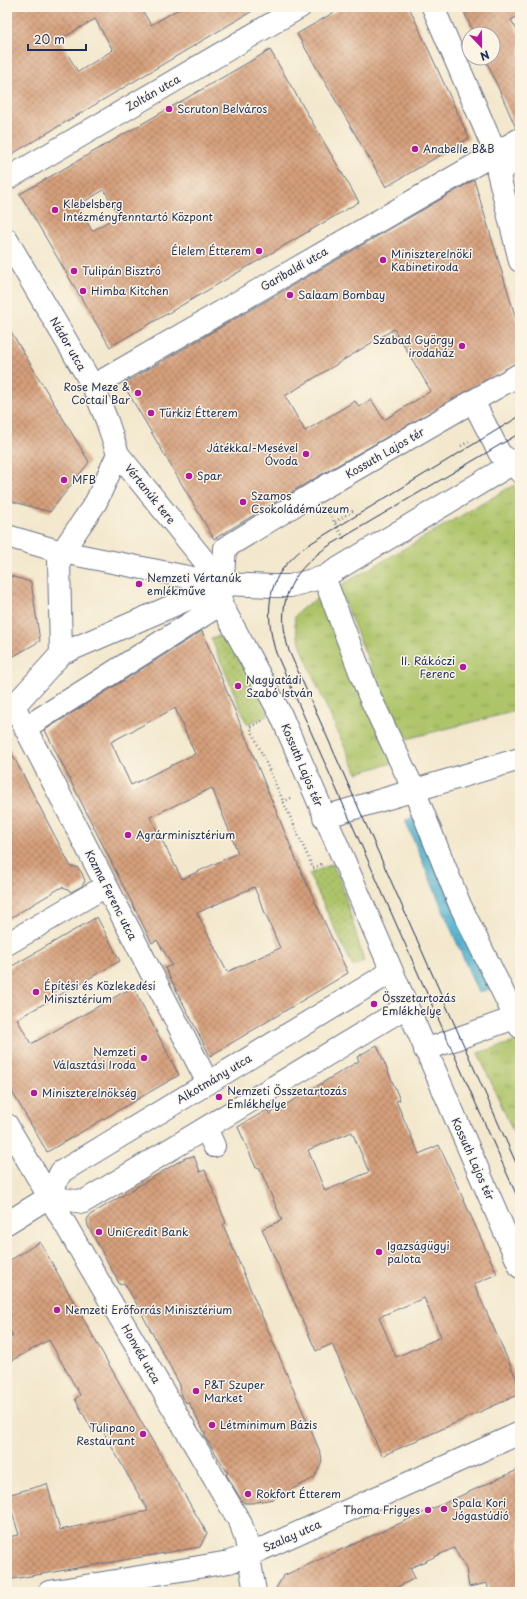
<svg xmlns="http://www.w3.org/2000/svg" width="527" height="1599" viewBox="0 0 527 1599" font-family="'Playpen Sans',sans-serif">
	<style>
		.grass { fill: url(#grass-tufts); stroke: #647a64 }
		.park { fill: url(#park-dots); stroke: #647a64 }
		.water { fill: url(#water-ripples); stroke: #367096 }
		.building { fill: url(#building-cross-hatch); fill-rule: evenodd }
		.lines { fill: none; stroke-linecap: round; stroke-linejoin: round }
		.street-casing { stroke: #677085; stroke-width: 24 }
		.path { stroke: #677085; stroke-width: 2.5; stroke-dasharray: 1 3; stroke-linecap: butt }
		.street { stroke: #fff; stroke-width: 22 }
		.tram { stroke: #1b2f5e; stroke-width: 1 }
		.poi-dot { fill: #b5179e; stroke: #fcf5e5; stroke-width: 1.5 }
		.labels { text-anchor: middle; stroke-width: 3; stroke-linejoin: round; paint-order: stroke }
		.street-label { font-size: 11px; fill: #1b2f5e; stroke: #fcf5e5 }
		.poi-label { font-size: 11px; fill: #1b2f5e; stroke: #fcf5e5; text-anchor: start }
	</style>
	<defs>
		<pattern id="grass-tufts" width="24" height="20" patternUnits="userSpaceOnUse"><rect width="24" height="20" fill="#adc469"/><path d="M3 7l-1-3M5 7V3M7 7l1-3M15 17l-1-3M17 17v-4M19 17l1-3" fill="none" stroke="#8ca05a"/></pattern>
		<pattern id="park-dots" width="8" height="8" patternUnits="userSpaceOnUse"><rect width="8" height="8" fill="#adc469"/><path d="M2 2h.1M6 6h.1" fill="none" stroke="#8ca05a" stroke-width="1.8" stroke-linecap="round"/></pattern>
		<pattern id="water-ripples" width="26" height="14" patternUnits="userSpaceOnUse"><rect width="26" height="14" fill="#50b2cf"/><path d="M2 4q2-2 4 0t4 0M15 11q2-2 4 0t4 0" fill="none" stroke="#4291ab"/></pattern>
		<pattern id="building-cross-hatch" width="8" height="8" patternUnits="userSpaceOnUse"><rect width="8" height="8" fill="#d59f7a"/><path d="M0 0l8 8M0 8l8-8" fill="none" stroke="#ac8267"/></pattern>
	</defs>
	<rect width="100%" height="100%" fill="#fcf5e5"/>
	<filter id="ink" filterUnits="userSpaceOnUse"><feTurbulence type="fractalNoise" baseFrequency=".025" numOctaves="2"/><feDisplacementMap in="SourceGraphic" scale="8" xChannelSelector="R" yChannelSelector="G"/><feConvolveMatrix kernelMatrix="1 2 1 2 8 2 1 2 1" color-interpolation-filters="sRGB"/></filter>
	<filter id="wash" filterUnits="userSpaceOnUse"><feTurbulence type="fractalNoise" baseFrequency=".012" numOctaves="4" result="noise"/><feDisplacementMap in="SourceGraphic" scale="16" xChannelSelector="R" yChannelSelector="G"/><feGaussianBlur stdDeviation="0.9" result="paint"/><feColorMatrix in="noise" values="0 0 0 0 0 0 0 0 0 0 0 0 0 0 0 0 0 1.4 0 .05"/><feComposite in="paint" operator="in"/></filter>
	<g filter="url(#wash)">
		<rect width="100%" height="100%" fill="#f3e8cd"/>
		<path class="grass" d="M514 485 520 507V710L402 740 385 700 379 703 375 694 381 691 338 587Z
			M321 596 393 763 357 773C347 751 289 632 295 617 299 608 313 602 321 596Z
			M517 1041 520 1049V1147L478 1053Z"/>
		<path class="park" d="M223 635 269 707 267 716 247 724 211 638Z
			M332 864 340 879 364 961 353 967 309 874Z"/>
		<path class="water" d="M418 817 492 988 478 993 405 820Z"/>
		<g id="blocks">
			<path class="building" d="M7 7H140L151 25 182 7H259L7 157ZM95 19 113 50 78 72 59 40Z
				M343 7H409L469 138 386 187 297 34Z
				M462 7H520V15L511 20 520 35V127L516 128 485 58H493V34H474Z
				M270 50 359 202 110 347 20 194ZM104 190 119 215 92 231 78 205Z
				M474 180 520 332V361L310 481 214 539 123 384ZM394 329 431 391 384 420 371 399 359 407 355 401 305 431 285 396Z
				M7 325 89 462 50 512 7 500Z
				M7 575 31 582 40 641 7 660Z
				M202 631 300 869 348 973 210 1056 165 968 172 965 157 940 152 943 45 730ZM175 708 195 754 131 785 111 742ZM212 788 238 853 182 879 150 817ZM254 887 280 948 227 972 197 913Z
				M7 744 71 867H77L82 873 85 881 82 886 71 892 62 887 7 920Z
				M97 917 120 961 17 1019 31 1044 133 987 179 1075 47 1152 7 1083V969Z
				M377 1045 400 1100 396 1101 419 1154 439 1145 497 1274 474 1284 520 1387V1394L382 1456 332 1344 316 1351 262 1229 282 1220 259 1167 256 1168 238 1127 267 1110 270 1114 359 1061 357 1057ZM352 1132 369 1172 325 1191 308 1150ZM424 1298 441 1337 396 1357 379 1317Z
				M194 1156 200 1172 205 1170 226 1223 223 1225 321 1454 322 1462 314 1478 273 1499 252 1503H245L242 1501 226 1474 228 1473 205 1437V1433L189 1403 185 1402 181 1396 180 1385 136 1303 124 1283 120 1285 88 1226 87 1220 90 1215 185 1158Z
				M40 1242 143 1425 207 1533 200 1547 7 1580V1537L19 1535 7 1495 47 1484 60 1530 148 1511 100 1426 92 1430 75 1399 80 1395 49 1340 7 1363V1340L13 1336 7 1326V1262Z
				M520 1469V1592H489L487 1583 469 1587 466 1569 454 1548 410 1568 415 1578 388 1592H274L283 1576Z"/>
		</g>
	</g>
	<g filter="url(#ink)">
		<use href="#blocks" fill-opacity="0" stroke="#677085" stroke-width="1"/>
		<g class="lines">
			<defs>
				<path id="street" d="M433 7 495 152 498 172 520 261
					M498 172 520 158
					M7 179 300 7
					M7 240 93 386 107 421 118 454 223 584
					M520 374 316 492 225 548 221 604 281 715 520 1267
					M93 386 520 139
					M473 401 500 454 513 463 520 472
					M520 459 324 577 369 695 414 790 460 905 520 1027
					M7 536 62 552 223 584 274 586H290L324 577
					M61 654 223 584
					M14 706 208 1083
					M7 710 14 706 61 654 59 560 62 552 96 502 118 454
					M25 728 221 604
					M324 817 520 759
					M7 944 106 886
					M425 1050 520 1016
					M7 1125 241 1524 246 1540 255 1592
					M206 1128 214 1146
					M49 1197 83 1202 406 1007
					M7 1223 49 1197 61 1172 391 972
					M49 1592 229 1562 249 1555 520 1433"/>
			</defs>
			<use href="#street" class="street-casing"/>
			<path class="path" d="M461 446 470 441
				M327 510 345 540
				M335 522 354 510
				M262 721 250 727 313 868 324 863
				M283 802 293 797"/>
			<use href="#street" class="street"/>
			<path class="tram" d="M520 416 303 548C296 555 287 562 281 571 265 595 268 627 276 653L520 1203
				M520 433 327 547C288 574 275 605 289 651L520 1172"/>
		</g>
	</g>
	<g class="poi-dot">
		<circle cx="169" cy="109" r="4"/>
		<circle cx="415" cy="149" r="4"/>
		<circle cx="55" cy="210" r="4"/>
		<circle cx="259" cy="251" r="4"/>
		<circle cx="383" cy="260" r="4"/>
		<circle cx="74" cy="271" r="4"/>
		<circle cx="83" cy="291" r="4"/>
		<circle cx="290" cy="295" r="4"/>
		<circle cx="462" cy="346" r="4"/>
		<circle cx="138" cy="393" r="4"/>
		<circle cx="151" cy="413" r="4"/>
		<circle cx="306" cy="454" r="4"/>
		<circle cx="189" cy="476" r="4"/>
		<circle cx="64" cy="480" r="4"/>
		<circle cx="243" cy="502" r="4"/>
		<circle cx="139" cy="584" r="4"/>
		<circle cx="463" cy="667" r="4"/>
		<circle cx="238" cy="686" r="4"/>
		<circle cx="128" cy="835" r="4"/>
		<circle cx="36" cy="992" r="4"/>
		<circle cx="374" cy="1004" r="4"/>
		<circle cx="144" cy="1058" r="4"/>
		<circle cx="34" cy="1093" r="4"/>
		<circle cx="219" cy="1097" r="4"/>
		<circle cx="99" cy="1232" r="4"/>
		<circle cx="379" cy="1252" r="4"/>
		<circle cx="57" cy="1310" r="4"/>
		<circle cx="196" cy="1391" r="4"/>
		<circle cx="212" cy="1425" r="4"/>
		<circle cx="143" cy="1434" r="4"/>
		<circle cx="248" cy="1494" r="4"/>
		<circle cx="444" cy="1509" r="4"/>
		<circle cx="428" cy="1510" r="4"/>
	</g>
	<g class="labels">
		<g class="street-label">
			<text transform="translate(153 93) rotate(-30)" y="4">Zoltán utca</text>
			<text transform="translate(294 269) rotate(-30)" y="4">Garibaldi utca</text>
			<text transform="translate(68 344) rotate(60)" y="4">Nádor utca</text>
			<text transform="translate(385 453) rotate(-30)" y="4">Kossuth Lajos tér</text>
			<text transform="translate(150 494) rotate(51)" y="4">Vértanúk tere</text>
			<text transform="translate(302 765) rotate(67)" y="4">Kossuth Lajos tér</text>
			<text transform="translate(111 895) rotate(63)" y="4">Kozma Ferenc utca</text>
			<text transform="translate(214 1079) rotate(-31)" y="4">Alkotmány utca</text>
			<text transform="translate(473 1159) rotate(66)" y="4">Kossuth Lajos tér</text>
			<text transform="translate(141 1354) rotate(60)" y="4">Honvéd utca</text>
			<text transform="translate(292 1536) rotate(-24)" y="4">Szalay utca</text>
		</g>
		<g class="poi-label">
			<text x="177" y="113">Scruton Belváros</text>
			<text x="423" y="153">Anabelle B&amp;B</text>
			<text x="63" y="208">Klebelsberg<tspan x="63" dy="13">Intézményfenntartó Központ</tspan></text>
			<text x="251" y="255" text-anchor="end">Élelem Étterem</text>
			<text x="391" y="258">Miniszterelnöki<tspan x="391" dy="13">Kabinetiroda</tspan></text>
			<text x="82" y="275">Tulipán Bisztró</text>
			<text x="91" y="295">Himba Kitchen</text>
			<text x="298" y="299">Salaam Bombay</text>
			<text x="454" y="344" text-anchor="end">Szabad György<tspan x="454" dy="13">irodaház</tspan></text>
			<text x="130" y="391" text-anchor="end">Rose Meze &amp;<tspan x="130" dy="13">Coctail Bar</tspan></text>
			<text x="159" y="417">Türkiz Étterem</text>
			<text x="298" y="452" text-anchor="end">Játékkal-Mesével<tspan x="298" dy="13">Óvoda</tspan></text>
			<text x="197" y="480">Spar</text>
			<text x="72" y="484">MFB</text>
			<text x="251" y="500">Szamos<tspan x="251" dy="13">Csokoládémúzeum</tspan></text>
			<text x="147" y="582">Nemzeti Vértanúk<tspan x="147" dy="13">emlékműve</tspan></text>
			<text x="455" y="665" text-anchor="end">II. Rákóczi<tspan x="455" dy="13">Ferenc</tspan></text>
			<text x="246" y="684">Nagyatádi<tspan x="246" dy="13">Szabó István</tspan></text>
			<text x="136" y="839">Agrárminisztérium</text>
			<text x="44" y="990">Építési és Közlekedési<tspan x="44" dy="13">Minisztérium</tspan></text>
			<text x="382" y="1002">Összetartozás<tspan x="382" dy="13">Emlékhelye</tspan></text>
			<text x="136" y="1056" text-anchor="end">Nemzeti<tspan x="136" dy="13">Választási Iroda</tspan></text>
			<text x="227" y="1095">Nemzeti Összetartozás<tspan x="227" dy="13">Emlékhelye</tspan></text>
			<text x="42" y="1097">Miniszterelnökség</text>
			<text x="107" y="1236">UniCredit Bank</text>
			<text x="387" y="1250">Igazságügyi<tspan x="387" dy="13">palota</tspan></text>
			<text x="65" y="1314">Nemzeti Erőforrás Minisztérium</text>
			<text x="204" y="1389">P&amp;T Szuper<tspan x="204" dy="13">Market</tspan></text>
			<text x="220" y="1429">Létminimum Bázis</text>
			<text x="135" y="1432" text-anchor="end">Tulipano<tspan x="135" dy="13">Restaurant</tspan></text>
			<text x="256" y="1498">Rokfort Étterem</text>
			<text x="452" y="1507">Spala Kori<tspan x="452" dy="13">Jógastúdió</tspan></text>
			<text x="420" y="1514" text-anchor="end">Thoma Frigyes</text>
		</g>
	</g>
	<rect width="527" height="1599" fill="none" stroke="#fcf5e5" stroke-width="24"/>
	<g transform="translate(481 46) rotate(158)"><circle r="19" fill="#fcf5e5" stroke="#a2a6af"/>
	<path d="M0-3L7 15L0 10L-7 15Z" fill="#b5179e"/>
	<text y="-6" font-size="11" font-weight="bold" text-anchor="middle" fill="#1b2f5e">N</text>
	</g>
	<path d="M28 44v6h58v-6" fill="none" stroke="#1b2f5e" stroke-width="2"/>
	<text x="34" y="44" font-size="12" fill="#1b2f5e" stroke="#fcf5e5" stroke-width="3" paint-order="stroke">20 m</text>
</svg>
